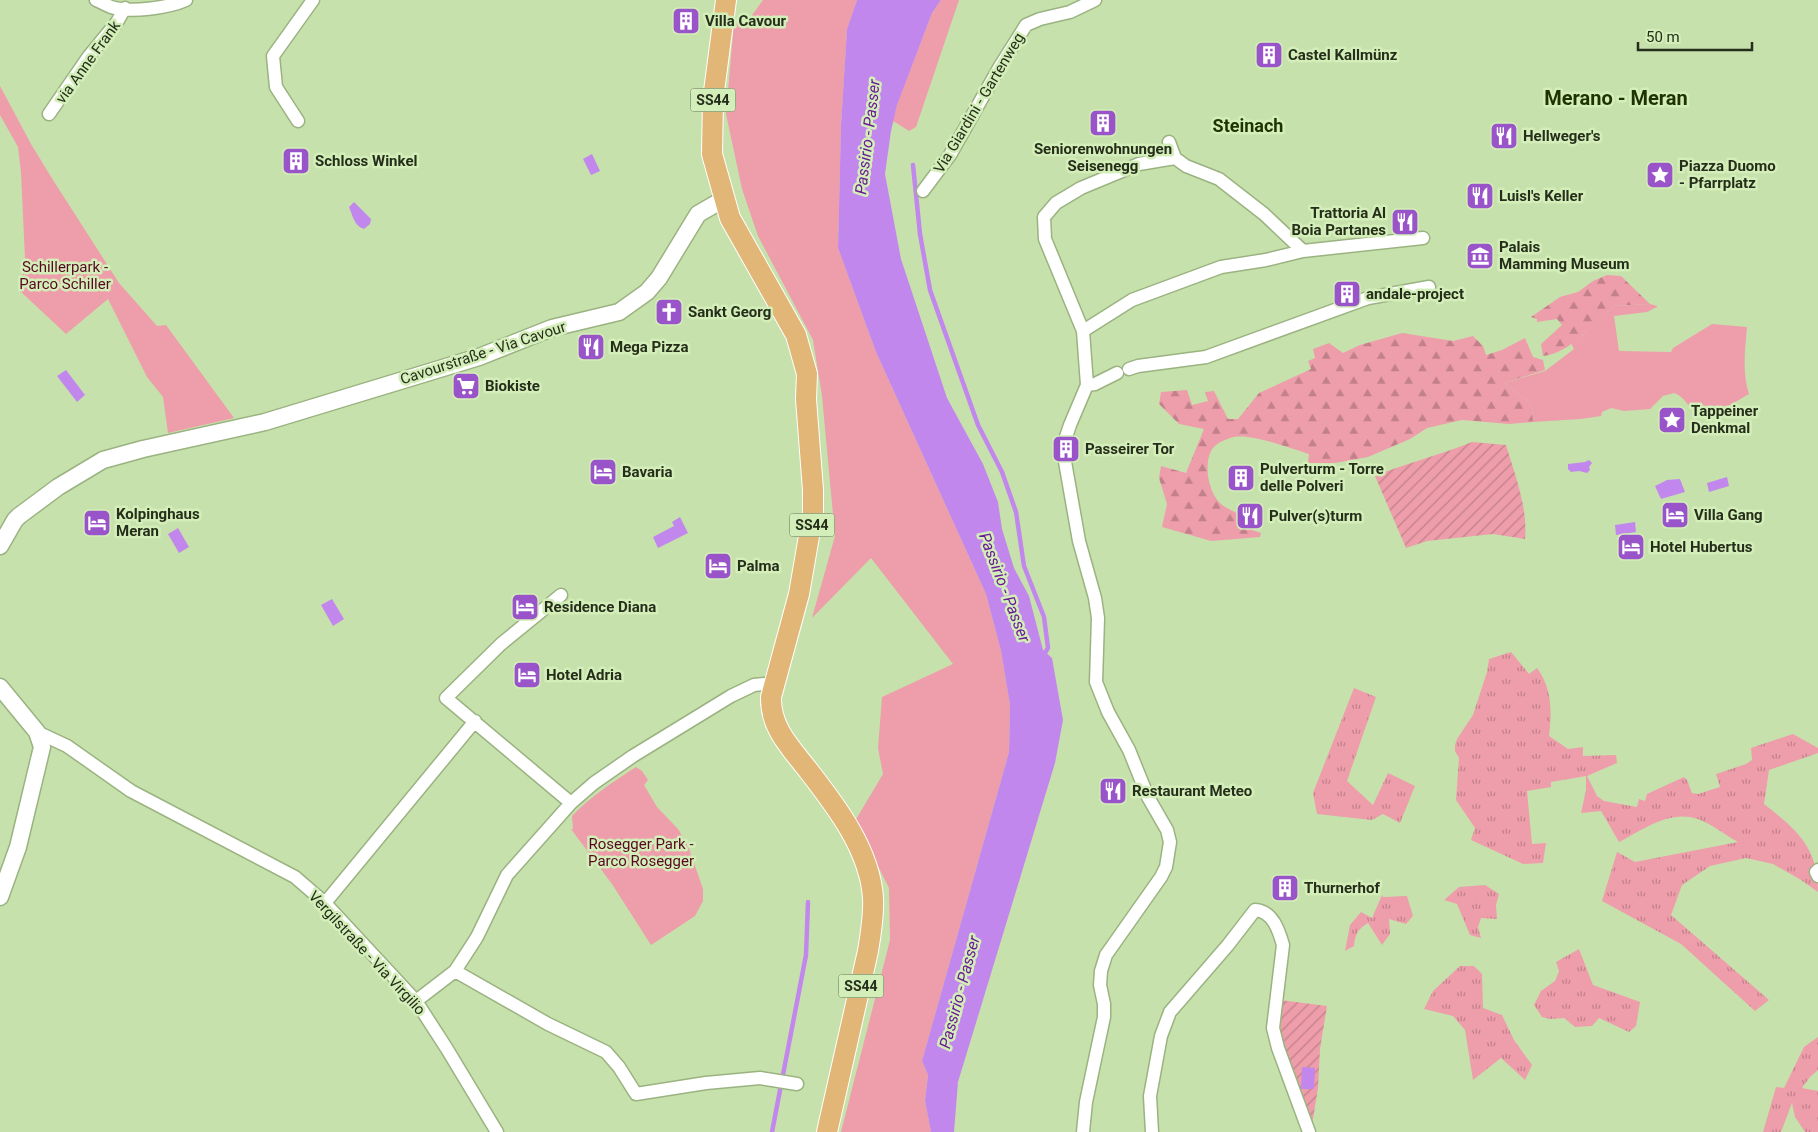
<svg xmlns="http://www.w3.org/2000/svg" width="1818" height="1132" viewBox="0 0 1818 1132" font-family="Roboto,sans-serif">
	<style>
		.grass { fill: url(#grass-tufts) }
		.forest { fill: url(#forest-firs) }
		.park { fill: #ee9daa }
		.garden { fill: url(#garden-furrows) }
		.water { fill: #c287ed }
		.lines { fill: none; stroke-linecap: round; stroke-linejoin: round }
		.stream { stroke: #c287ed; stroke-width: 4.5 }
		.minor-casing { stroke: #9ab381; stroke-width: 15 }
		.tertiary-casing { stroke: #9ab381; stroke-width: 19 }
		.primary-casing { stroke: #fff; stroke-width: 22 }
		.minor { stroke: #fff; stroke-width: 12 }
		.tertiary { stroke: #fff; stroke-width: 16 }
		.primary { stroke: #e2b676; stroke-width: 20 }
		.labels { text-anchor: middle; stroke-width: 5; stroke-linejoin: round; paint-order: stroke }
		.shield { fill: #d4eeb9; stroke: #5a684a; stroke-width: 1 }
		.shield-label { font-size: 14px; font-weight: bold; fill: #252e1a }
		.poi-label { font-size: 15px; font-weight: bold; fill: #252e1a; stroke: #d4eeb9; text-anchor: start }
		.street-label { font-size: 15px; fill: #252e1a; stroke: #d4eeb9 }
		.park-label { font-size: 15px; fill: #580822; stroke: #d4eeb9 }
		.water-label { font-size: 16px; font-style: italic; fill: #6a1c96; stroke: #d4eeb9 }
		.quarter-label { font-size: 18px; font-weight: bold; fill: #1f3202; stroke: #d4eeb9 }
		.district-label { font-size: 20px; font-weight: bold; fill: #1f3202; stroke: #d4eeb9 }
	</style>
	<defs>
		<pattern id="grass-tufts" width="24" height="20" patternUnits="userSpaceOnUse" patternTransform="scale(1.25)"><rect width="24" height="20" fill="#ee9daa"/><path d="M3 7l-1-3M5 7V3M7 7l1-3M15 17l-1-3M17 17v-4M19 17l1-3" fill="none" stroke="#c1808a"/></pattern>
		<pattern id="forest-firs" width="22" height="20" patternUnits="userSpaceOnUse" patternTransform="scale(1.25)"><rect width="22" height="20" fill="#ee9daa"/><path d="M5 1l3.5 6h-7zM16 11l3.5 6h-7z" fill="#c1808a"/></pattern>
		<pattern id="garden-furrows" width="10" height="10" patternUnits="userSpaceOnUse" patternTransform="scale(1.25)"><rect width="10" height="10" fill="#ee9daa"/><path d="M-1 1l2-2M0 10L10 0M9 11l2-2" fill="none" stroke="#c1808a"/></pattern>
	</defs>
	<rect width="100%" height="100%" fill="#c7e1ad"/>
	<path class="grass" d="M1511 652 1529 674 1537 668C1552 688 1552 712 1549 736L1568 749 1583 747V756L1616 755 1617 763 1587 776 1597 796 1604 801 1637 807 1639 799 1645 801 1647 794 1684 777 1687 780 1692 793 1698 794 1720 787 1716 774 1746 764 1752 760 1751 748 1793 734 1818 748V753L1769 770 1764 804C1797 830 1818 847 1818 892L1801 880 1773 864 1746 858 1710 866 1682 885 1671 915 1769 1000 1755 1011 1681 944 1602 901 1617 852 1635 862 1738 842C1725 835 1712 824 1698 819 1670 809 1642 830 1619 842L1601 811 1581 813 1586 790V776L1551 782V787L1527 791 1532 844 1546 843 1543 863 1523 864 1471 840 1475 828 1456 800 1459 758 1455 751V745L1457 739 1473 715 1487 672 1489 659Z
		M1354 688 1376 697 1347 781 1373 805 1388 773 1415 786 1400 823 1383 814 1372 820 1317 814 1313 793Z
		M1485 885 1499 894 1496 905 1497 919 1481 918 1478 927 1481 938 1470 935 1457 904 1444 900 1459 887Z
		M1382 895 1383 897 1407 896 1413 916 1406 924 1389 919 1390 934 1382 945 1368 923C1358 929 1355 934 1354 946L1345 951 1350 925 1361 912 1372 918Z
		M1579 949 1593 985 1640 1002 1636 1026 1629 1032 1599 1018 1592 1026 1575 1027 1564 1018 1550 1019 1542 1017 1534 1005 1541 991 1555 981 1559 971 1556 962Z
		M1460 966H1474L1482 974 1483 1008 1502 1015 1514 1040 1532 1065 1525 1080 1501 1058 1473 1080 1465 1030 1453 1016 1424 1009 1433 991Z
		M1818 1037V1070L1810 1077 1802 1088 1818 1091V1132H1805L1795 1117 1792 1103 1781 1132H1763L1776 1087 1784 1088 1804 1047Z"/>
	<path class="forest" d="M1607 275 1621 276 1650 304 1613 306C1595 323 1569 354 1543 356L1541 344 1562 325 1557 319 1537 322V319L1531 317 1560 297 1578 292 1593 281Z
		M1402 333 1453 341 1473 336 1483 346 1486 355 1502 350 1525 338 1533 357 1543 360 1545 370 1504 383 1532 405 1533 422 1509 424 1462 420 1427 428 1410 439 1368 457 1335 463H1308L1309 454C1290 448 1253 434 1234 437 1226 439 1215 443 1211 451 1204 465 1208 490 1219 502 1223 507 1233 511 1239 514L1240 522 1252 530 1261 533 1260 537 1211 541 1162 527 1167 504 1159 478 1161 466 1186 473 1204 429 1179 424 1159 404 1161 392 1187 390 1192 405 1208 401 1205 392 1214 391 1228 419H1238L1259 393 1311 369 1308 361 1315 358 1313 349 1329 343 1343 353 1360 345Z"/>
	<path class="park" d="M763 0H857L847 29 841 125 838 248 876 352 986 594 1001 651 1010 705 1009 752 922 1061 928 1075 925 1101 931 1132H841L890 940 889 888 855 821 883 774 878 748 882 697 953 664 871 558 812 618 835 536 822 396 813 340 758 236 742 189 726 114 734 22H747Z
		M941 0H959L916 127 909 131 893 121 897 104 932 13Z
		M0 86 31 144 53 180 119 283 157 326 166 325 234 418 168 433 163 397 147 377 108 299 66 334 20 291 25 259 21 172 18 147 0 115Z
		M1650 304 1657 306V307L1647 312 1614 316 1619 351 1671 352 1673 348 1712 324 1747 327C1745 350 1742 373 1749 394L1730 405 1699 414C1688 409 1686 397 1674 393L1663 396 1650 409 1624 411 1611 408 1602 412 1601 416 1581 419 1533 422 1532 405 1504 383 1545 371 1574 349 1571 343 1582 336 1613 306Z
		M636 767 642 771 648 780 644 785 657 807 678 829 688 846 703 889V901L695 916 651 945 612 884 571 829H573L572 816C591 796 613 782 636 767Z"/>
	<path class="garden" d="M1472 442 1506 445C1515 475 1528 508 1525 539L1493 534 1427 541 1406 548 1375 476C1407 463 1440 455 1472 442Z
		M1280 1000 1327 1006 1320 1049 1318 1088 1312 1125 1281 1039Z"/>
	<path class="water" d="M857 0H941L932 13 897 105 891 131 885 174 901 259 947 398 983 464 998 502 1002 529 1014 568 1029 596 1043 650 1052 658 1063 720 1055 763 958 1082 954 1132H931L925 1101 928 1075 922 1061 1009 752 1010 705 1001 651 986 594 876 352 838 248 841 125 847 29Z
		M592 154 600 171 591 175 583 159Z
		M354 202 371 219 370 224 364 229C354 226 353 216 349 207Z
		M66 370 85 395 77 402 57 376Z
		M1589 460 1592 463 1589 467 1590 470 1587 473 1579 471 1571 472 1568 469V464L1585 462Z
		M1727 477 1729 486 1709 492 1707 483Z
		M1680 479 1685 492 1661 499 1655 486 1667 480Z
		M680 517 688 533 658 548 653 537 674 526 672 522Z
		M1635 522 1636 532 1616 535 1615 525Z
		M178 528 189 547 179 553 168 534Z
		M332 599 344 619 333 626 321 605Z
		M1302 1067 1315 1068 1314 1089H1301Z"/>
	<g class="lines">
		<path class="stream" d="M913 165 920 234 930 290 978 425 1002 472 1016 512 1024 566 1044 617 1048 648 1043 656
			M772 1132 806 955 808 902"/>
		<defs>
			<path id="minor" d="M96 0C101 2 106 5 111 7 130 13 168 8 186 0
				M49 114 89 56 117 22 125 8
				M298 121 276 87 273 56 313 0
				M1169 142 1175 158 1186 166 1219 179 1264 214 1303 251
				M923 191 950 155 999 68 1026 25 1040 19 1070 12 1095 0
				M1083 331 1132 300 1221 267 1266 260 1303 251 1423 238
				M1129 369 1138 366 1206 357 1368 298 1429 287
				M1087 385 1095 384 1117 373
				M1064 443 1070 425 1087 385 1083 331 1045 239 1044 217 1056 203 1081 188 1139 164 1175 158
				M1064 456 1079 541 1095 598 1098 618 1096 682 1108 712 1129 750 1148 797 1167 830 1170 842 1166 867 1161 877 1106 955 1101 971 1100 985 1104 1004V1017L1086 1102 1083 1132
				M561 595 501 644 446 698 571 803
				M37 732 67 746 131 791 295 877 325 903 416 1001 447 1049 497 1132
				M1818 870 1816 872 1818 876
				M325 903 475 721
				M455 971 548 1024 606 1052 619 1067 636 1094 706 1083 760 1078 797 1084
				M416 1001 455 971 477 937 507 875 571 803 594 783 633 756 731 696 754 685 774 683
				M1152 1132 1150 1096 1161 1036 1170 1012 1228 945 1255 910C1273 911 1279 931 1283 945L1273 1028 1278 1048 1309 1132"/>
			<path id="tertiary" d="M0 546 15 520 19 516 58 487 103 460 143 449 265 422 479 357 552 328 619 312 647 292 659 278 698 214 724 199
				M0 687 37 732 42 747 18 847 0 897"/>
			<path id="primary" d="M726 0 713 99 712 154 730 218 796 335 807 374 806 399 813 490V513L799 594 771 697C770 727 790 747 808 770 836 806 870 850 873 898 874 916 871 933 868 951L827 1132"/>
		</defs>
		<use href="#minor" class="minor-casing"/>
		<use href="#tertiary" class="tertiary-casing"/>
		<use href="#primary" class="primary-casing"/>
		<use href="#minor" class="minor"/>
		<use href="#tertiary" class="tertiary"/>
		<use href="#primary" class="primary"/>
	</g>
	<defs>
		<symbol id="building-square" viewBox="-11 -11 22 22"><rect x="-9" y="-9" width="18" height="18" rx="4" fill="#9a54c9" stroke="#d4eeb9"/><path d="M-4-6H4V6H1V3H-1V6H-4ZM-2.5-4.3h1.7v1.8h-1.7ZM.8-4.3h1.7v1.8H.8ZM-2.5-1h1.7V.8h-1.7ZM.8-1h1.7V.8H.8Z" fill="#fff"/></symbol>
		<symbol id="restaurant-square" viewBox="-11 -11 22 22"><rect x="-9" y="-9" width="18" height="18" rx="4" fill="#9a54c9" stroke="#d4eeb9"/><path d="M-5-6h1v4h1v-4h1v4h1v-4h1v5L-1.5 .5V6h-2V.5L-5-1ZM5-6V6H3V1.5H1.5Q1.5-4 5-6Z" fill="#fff"/></symbol>
		<symbol id="sight-square" viewBox="-11 -11 22 22"><rect x="-9" y="-9" width="18" height="18" rx="4" fill="#9a54c9" stroke="#d4eeb9"/><path d="M0-6L1.8-2.2L6-1.7L2.9 1.2L3.7 5.4L0 3.3L-3.7 5.4L-2.9 1.2L-6-1.7L-1.8-2.2Z" fill="#fff"/></symbol>
		<symbol id="museum-square" viewBox="-11 -11 22 22"><rect x="-9" y="-9" width="18" height="18" rx="4" fill="#9a54c9" stroke="#d4eeb9"/><path d="M0-6L6-3V-2H-6V-3ZM-5-1h2V3h-2ZM-1-1h2V3h-2ZM3-1h2V3H3ZM-6 4H6V6H-6Z" fill="#fff"/></symbol>
		<symbol id="church-square" viewBox="-11 -11 22 22"><rect x="-9" y="-9" width="18" height="18" rx="4" fill="#9a54c9" stroke="#d4eeb9"/><path d="M-1.2-6h2.4v3.5h3.3v2.4h-3.3V6h-2.4V-.1h-3.3v-2.4h3.3Z" fill="#fff"/></symbol>
		<symbol id="supermarket-square" viewBox="-11 -11 22 22"><rect x="-9" y="-9" width="18" height="18" rx="4" fill="#9a54c9" stroke="#d4eeb9"/><path d="M-6-5.5h2.5l.6 2H6L4.5 2H-2.5L-4.4-4H-6ZM-1.5 3.2a1.3 1.3 0 1 0 .1 0ZM3 3.2a1.3 1.3 0 1 0 .1 0Z" fill="#fff"/></symbol>
		<symbol id="hotel-square" viewBox="-11 -11 22 22"><rect x="-9" y="-9" width="18" height="18" rx="4" fill="#9a54c9" stroke="#d4eeb9"/><path d="M-6-4.5h1.5V1H6V5H4.5V3h-9V5H-6ZM-4 0a1.8 1.8 0 1 1 3.6 0ZM.5 0V-2.5h3Q6-2.5 6 0Z" fill="#fff"/></symbol>
	</defs>
	<g fill-rule="evenodd">
		<use href="#building-square" x="670" y="5" width="32" height="32"/>
		<use href="#building-square" x="1253" y="39" width="32" height="32"/>
		<use href="#building-square" x="1087" y="107" width="32" height="32"/>
		<use href="#restaurant-square" x="1488" y="120" width="32" height="32"/>
		<use href="#building-square" x="280" y="145" width="32" height="32"/>
		<use href="#sight-square" x="1644" y="159" width="32" height="32"/>
		<use href="#restaurant-square" x="1464" y="180" width="32" height="32"/>
		<use href="#restaurant-square" x="1389" y="206" width="32" height="32"/>
		<use href="#museum-square" x="1464" y="240" width="32" height="32"/>
		<use href="#building-square" x="1331" y="278" width="32" height="32"/>
		<use href="#church-square" x="653" y="296" width="32" height="32"/>
		<use href="#restaurant-square" x="575" y="331" width="32" height="32"/>
		<use href="#supermarket-square" x="450" y="370" width="32" height="32"/>
		<use href="#sight-square" x="1656" y="404" width="32" height="32"/>
		<use href="#building-square" x="1050" y="433" width="32" height="32"/>
		<use href="#hotel-square" x="587" y="456" width="32" height="32"/>
		<use href="#building-square" x="1225" y="462" width="32" height="32"/>
		<use href="#hotel-square" x="1659" y="499" width="32" height="32"/>
		<use href="#restaurant-square" x="1234" y="500" width="32" height="32"/>
		<use href="#hotel-square" x="81" y="507" width="32" height="32"/>
		<use href="#hotel-square" x="1615" y="531" width="32" height="32"/>
		<use href="#hotel-square" x="702" y="550" width="32" height="32"/>
		<use href="#hotel-square" x="509" y="591" width="32" height="32"/>
		<use href="#hotel-square" x="511" y="659" width="32" height="32"/>
		<use href="#restaurant-square" x="1097" y="775" width="32" height="32"/>
		<use href="#building-square" x="1269" y="872" width="32" height="32"/>
	</g>
	<g class="labels">
		<g class="shield">
			<rect x="690.5" y="88.5" width="45" height="23" rx="4"/>
			<rect x="789.5" y="513.5" width="45" height="23" rx="4"/>
			<rect x="838.5" y="974.5" width="45" height="23" rx="4"/>
		</g>
		<g class="shield-label">
			<text x="713" y="105">SS44</text>
			<text x="812" y="530">SS44</text>
			<text x="861" y="991">SS44</text>
		</g>
		<g class="poi-label">
			<text x="705" y="26">Villa Cavour</text>
			<text x="1288" y="60">Castel Kallmünz</text>
			<text x="1523" y="141">Hellweger's</text>
			<text x="1103" y="154" text-anchor="middle">Seniorenwohnungen<tspan x="1103" dy="17">Seisenegg</tspan></text>
			<text x="315" y="166">Schloss Winkel</text>
			<text x="1679" y="171">Piazza Duomo<tspan x="1679" dy="17">- Pfarrplatz</tspan></text>
			<text x="1499" y="201">Luisl's Keller</text>
			<text x="1386" y="218" text-anchor="end">Trattoria Al<tspan x="1386" dy="17">Boia Partanes</tspan></text>
			<text x="1499" y="252">Palais<tspan x="1499" dy="17">Mamming Museum</tspan></text>
			<text x="1366" y="299">andale-project</text>
			<text x="688" y="317">Sankt Georg</text>
			<text x="610" y="352">Mega Pizza</text>
			<text x="485" y="391">Biokiste</text>
			<text x="1691" y="416">Tappeiner<tspan x="1691" dy="17">Denkmal</tspan></text>
			<text x="1085" y="454">Passeirer Tor</text>
			<text x="1260" y="474">Pulverturm - Torre<tspan x="1260" dy="17">delle Polveri</tspan></text>
			<text x="622" y="477">Bavaria</text>
			<text x="116" y="519">Kolpinghaus<tspan x="116" dy="17">Meran</tspan></text>
			<text x="1694" y="520">Villa Gang</text>
			<text x="1269" y="521">Pulver(s)turm</text>
			<text x="1650" y="552">Hotel Hubertus</text>
			<text x="737" y="571">Palma</text>
			<text x="544" y="612">Residence Diana</text>
			<text x="546" y="680">Hotel Adria</text>
			<text x="1132" y="796">Restaurant Meteo</text>
			<text x="1304" y="893">Thurnerhof</text>
		</g>
		<g class="street-label">
			<text transform="translate(88 62) rotate(-54)" y="5">via Anne Frank</text>
			<text transform="translate(979 103) rotate(-59)" y="5">Via Giardini - Gartenweg</text>
			<text transform="translate(483 353) rotate(-18)" y="5">Cavourstraße - Via Cavour</text>
			<text transform="translate(367 953) rotate(47)" y="5">Vergilstraße - Via Virgilio</text>
		</g>
		<g class="park-label">
			<text x="65" y="272">Schillerpark -<tspan x="65" dy="17">Parco Schiller</tspan></text>
			<text x="641" y="849">Rosegger Park -<tspan x="641" dy="17">Parco Rosegger</tspan></text>
		</g>
		<g class="water-label">
			<text transform="translate(867 137) rotate(-83)" y="6">Passirio - Passer</text>
			<text transform="translate(1005 587) rotate(69)" y="6">Passirio - Passer</text>
			<text transform="translate(959 992) rotate(-75)" y="6">Passirio - Passer</text>
		</g>
		<g class="quarter-label">
			<text x="1248" y="132">Steinach</text>
		</g>
		<g class="district-label">
			<text x="1616" y="105">Merano - Meran</text>
		</g>
	</g>
	<path d="M1638 42v8h114v-8" fill="none" stroke="#252e1a" stroke-width="2.5"/>
	<text x="1646" y="42" font-size="15" fill="#252e1a" stroke="#d4eeb9" stroke-width="4" paint-order="stroke">50 m</text>
</svg>
